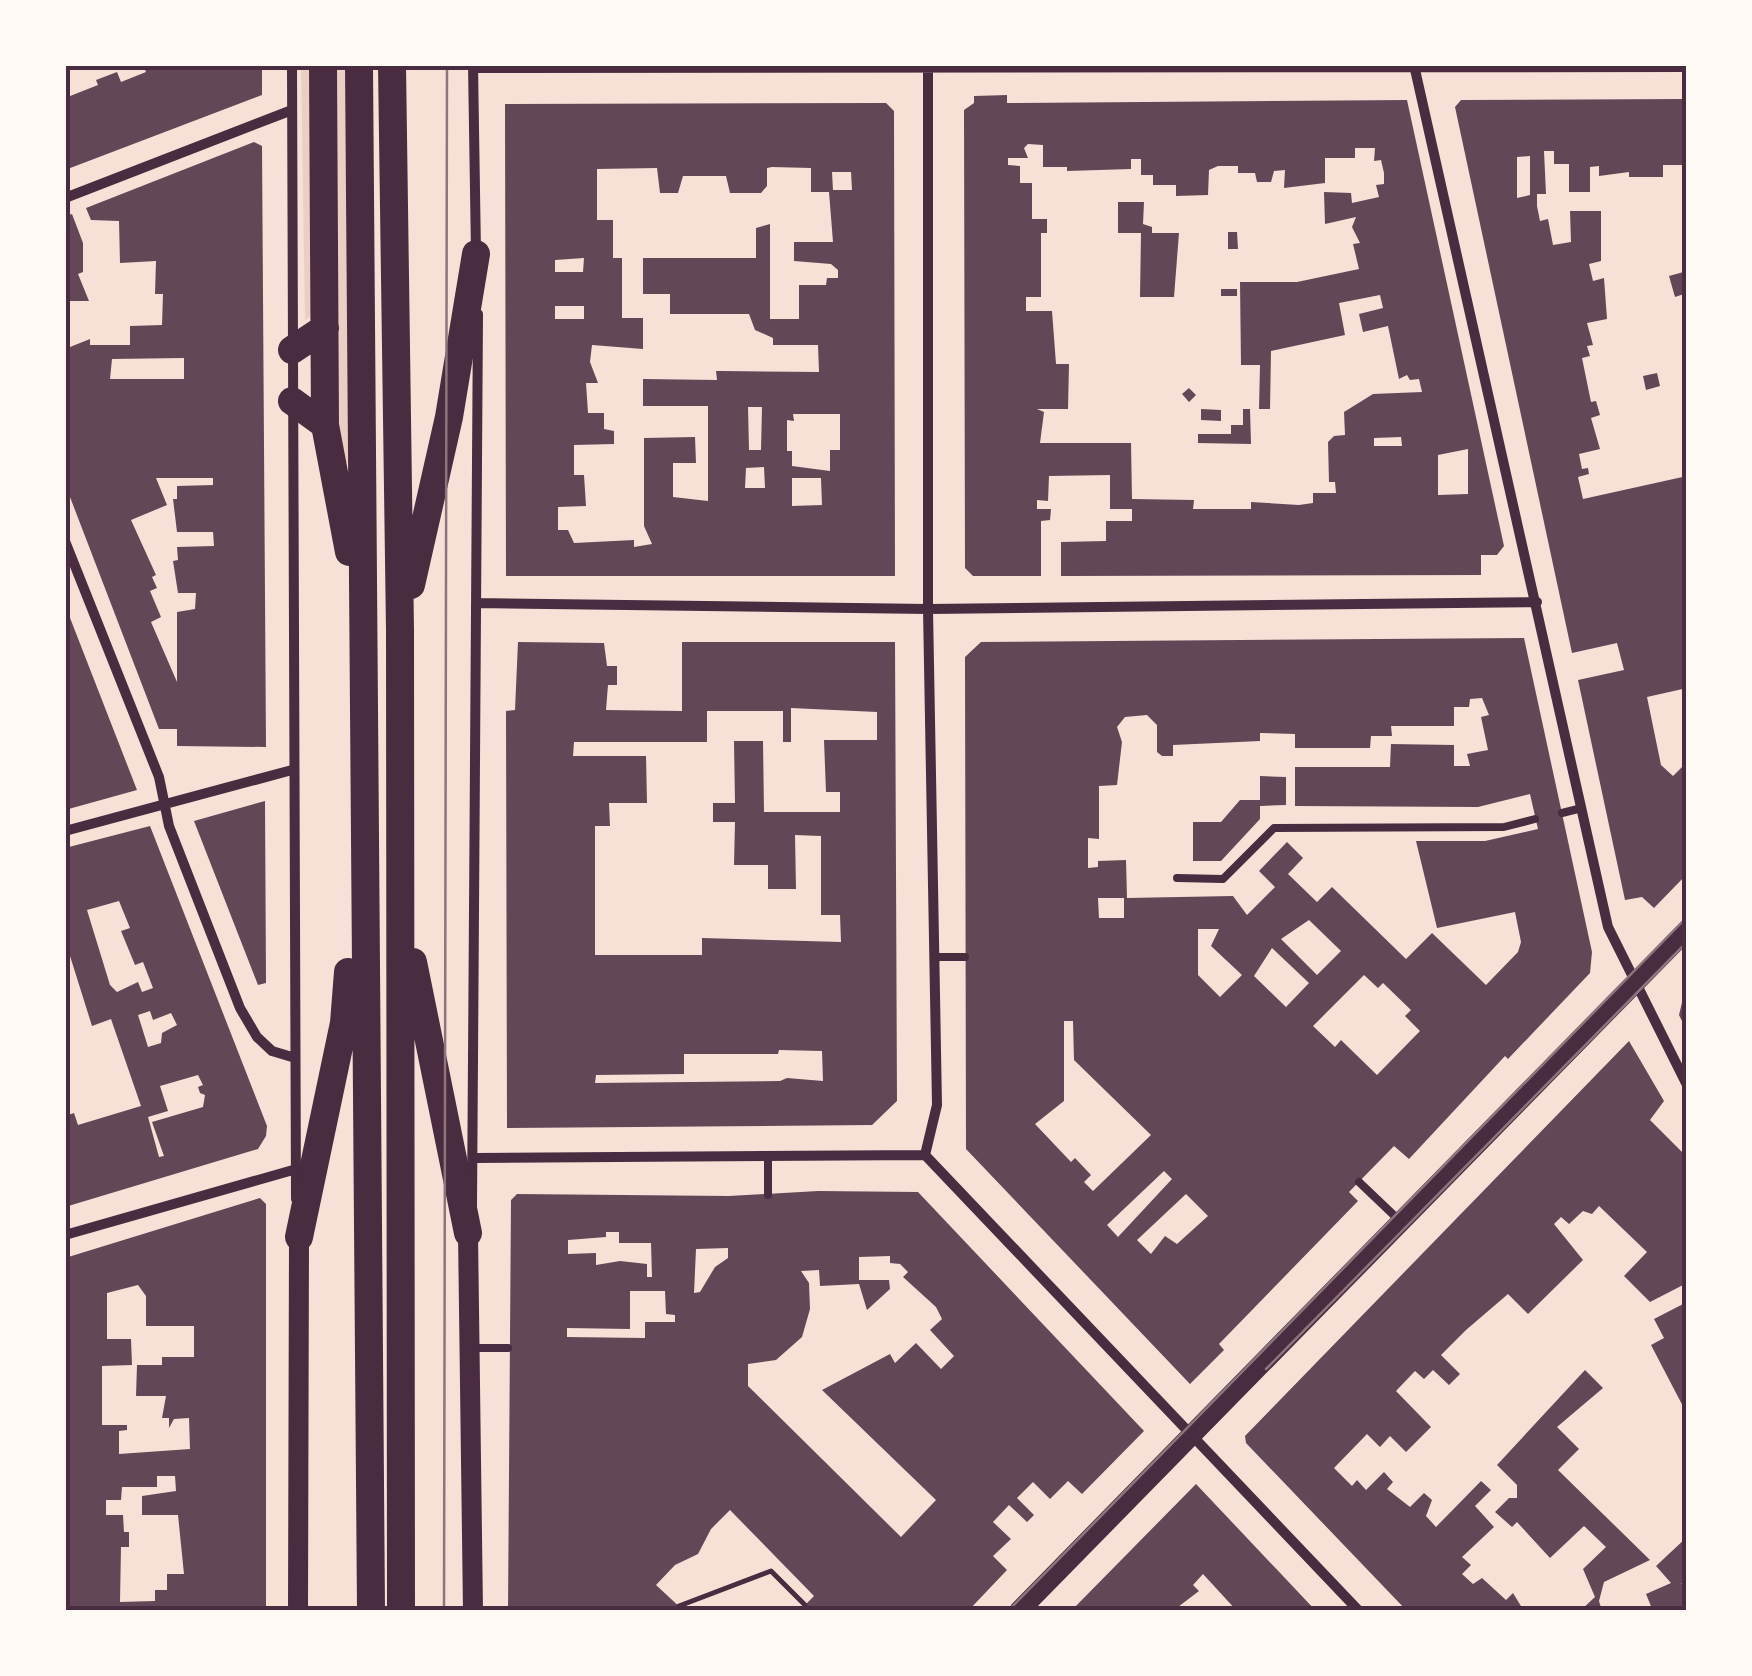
<svg xmlns="http://www.w3.org/2000/svg" width="1752" height="1676" viewBox="0 0 1752 1676" font-family="Mulish,sans-serif">
	<style>
		.green { fill: #ebcfc5 }
		.building { fill: #644757; fill-rule: evenodd }
		.lines { fill: none; stroke-linecap: round; stroke-linejoin: round }
		.path { stroke: #4a2c40; stroke-width: 5 }
		.service { stroke: #4a2c40; stroke-width: 8 }
		.minor { stroke: #4a2c40; stroke-width: 10 }
		.secondary { stroke: #4a2c40; stroke-width: 20 }
		.trunk { stroke: #4a2c40; stroke-width: 28 }
		.tram { stroke: #8f747c; stroke-width: 2.5 }
		.neatline { fill: none; stroke: #4a2c40; stroke-width: 4 }
	</style>
	<rect width="100%" height="100%" fill="#f7e1d7"/>
	<path class="green" d="M301 65H310V317L305 320Z
		M337 65H353L351 465 345 461 338 426Z"/>
	<path class="building" d="M143 65H262V95L65 170V98L98 85 96 80 117 72 121 82 146 72Z
		M1007 95V103L1407 100 1504 546 1497 555H1481V575L1061 576V542L1106 541V521H1132V509H1110V475L1049 476 1048 501 1037 500V509H1051L1050 520 1041 521V576H973L965 568 964 110 974 103V96ZM1028 144 1043 145V167H1067V171L1131 169V159H1141V175H1153V185H1176V196L1208 195 1209 170 1218 166H1238V173H1255L1257 182H1271L1274 171 1285 170 1284 188 1325 183V158H1355V148H1375L1374 161 1381 160 1384 173V184L1376 185 1379 197 1352 203 1351 193 1324 192 1325 224 1356 217 1352 227 1360 243 1353 244 1359 269 1297 282H1240L1241 365H1260L1259 409H1270L1271 351 1345 335 1339 303 1380 295 1383 308 1359 314 1363 332 1388 326 1399 379 1407 375 1410 380 1419 379 1422 392 1373 394 1344 412 1345 435 1334 436 1328 442 1329 482H1335L1336 493H1313V503L1299 505 1251 502V509H1193L1194 500 1132 499 1131 443H1040L1044 412 1037 409H1068L1069 364H1056L1052 311H1026V297H1041V233H1047V219H1032V183H1020V166L1008 165V158H1028L1024 148ZM1401 437 1402 446H1374V438ZM1468 449V494L1438 495V455Z
		M1687 99V165H1663V177H1629V172L1599 176V166L1590 167V192H1569V164H1554V151H1544L1546 194H1537V206L1540 221 1548 219 1553 245 1571 242 1570 211H1601V261L1589 264 1593 281 1604 278 1607 319 1587 323 1593 345 1587 346 1590 356 1582 358 1591 402 1596 401 1600 415 1591 418 1600 449 1579 454 1582 469 1588 468 1589 474 1578 477 1583 499 1687 476V688L1647 697 1661 765 1673 776 1687 762V874L1654 908 1642 897 1625 900 1578 680 1624 670 1617 643 1572 653 1455 107 1461 100ZM1530 156V195L1517 198V157Z
		M886 103 894 111 895 576H506L505 104ZM772 167 811 168V192H829L833 242H794V261L831 264 838 270V278H827L826 285H799V319H770V224L756 228V258H643V294H670V314H749L755 330 773 338V345H818L819 372 721 371H716L717 380 643 379V406H708V501L673 497V463H696L695 437 644 438V526L652 544 634 547V540L574 543 568 530H558V507L586 506 584 475H574V445L614 444V431L604 429V413H588L586 383H598L590 362 592 345 643 349V318H622V258H613V220H597V169L657 168 660 193H678L683 176H726L730 193H761L767 186V168ZM832 172H851L852 190H833ZM584 258 583 272H555V260ZM555 306H584V319H555ZM748 407H762L761 450H749ZM793 414H840V450H830V471L792 466V451H787V420L794 421ZM764 467 765 488H745L746 468ZM792 478H821L822 505 792 506Z
		M254 142 262 146 266 747 177 746V729H159L65 484V349L90 339V345H130V326L162 325 163 294H155L156 261 120 263 119 221 91 220 86 208ZM184 358V379H110L112 359ZM156 478H213V485L177 486V499H173L177 532H213L214 546 177 547 178 560 173 561 178 593H196L195 609 177 612V682L151 622 161 617 150 591 157 588 152 577 156 575 131 520 167 505Z
		M1118 202H1144L1143 224 1152 227V233H1179L1174 297H1140L1141 233H1118Z
		M72 214 83 243V272L78 274 89 301H65V216Z
		M1228 232H1237L1238 249H1228Z
		M1687 271V293L1675 297 1669 276Z
		M1221 289H1237V296H1221Z
		M1657 373 1660 386 1646 390 1643 376Z
		M1189 388 1196 395 1189 402 1182 394Z
		M1201 409 1221 410V421L1201 420Z
		M1243 409H1250L1251 444 1198 443V434H1231V425H1243Z
		M65 605 137 790 65 810Z
		M1524 638 1592 952 1590 973 1508 1059 1505 1056 1409 1159 1394 1146 1349 1192 1358 1201 1219 1344 1224 1350 1190 1384 966 1149 965 657 981 642ZM1482 698 1489 715 1481 717 1488 750 1467 754 1470 766H1454V745L1391 744 1390 767H1295V806L1478 807 1530 794 1538 829 1485 841H1416L1437 928 1515 912 1521 942 1518 952 1486 985 1432 933 1406 959 1332 887 1317 902 1288 874 1303 858 1287 842 1259 871 1275 887 1247 915 1233 896 1127 898 1126 860 1098 861V867L1088 868V838L1099 839V786L1117 785 1122 742 1117 727 1125 717 1147 715 1157 725V752L1162 756H1173V745L1260 741V733L1295 734V748H1370L1371 736H1392L1391 726H1454V707H1469L1470 699ZM1098 898H1124V918H1099ZM1309 920 1341 951 1317 975 1281 939ZM1198 929H1219L1211 946 1242 975 1220 997 1198 975ZM1272 948 1309 983 1286 1007 1254 976ZM1364 975 1378 988 1383 983 1411 1010 1405 1016 1420 1031 1377 1075 1341 1040 1335 1047 1313 1026ZM1064 1021H1073L1074 1060 1151 1135 1093 1191 1084 1182 1091 1175 1075 1158 1071 1162 1035 1124 1064 1101ZM1164 1171 1172 1179 1118 1237 1107 1225ZM1186 1194 1208 1216 1177 1244 1165 1236 1151 1254 1137 1240Z
		M518 642 604 643 607 666H617V685H608L606 710 682 711V642H895L897 1101 872 1125 507 1128 506 711 515 710ZM791 708 877 712V740H824L826 792H840V812H764L763 741H734L735 803H713V822H735L734 865H768V889H796L795 835 821 836V915H840L841 942 702 938V955H595V826H610L609 803H647L646 756H573L574 742H707V711H783V742H791ZM779 1050 822 1051 823 1081 787 1078 780 1081 595 1083 596 1075 684 1074V1054H778Z
		M1260 776 1286 777V805L1260 806V819L1221 861H1193V822H1221L1240 800H1260Z
		M265 801 266 983 258 985 194 821Z
		M150 826 267 1126 266 1136 258 1149 65 1207V1116L74 1113 78 1125 141 1106 111 1019 92 1026 65 940V848ZM119 901 130 928 121 931 135 965 143 962 153 988 142 992 138 982 117 992 110 985 87 910ZM150 1011 153 1020 171 1013 177 1025 162 1033 161 1043 148 1047 138 1015ZM198 1075 203 1085 198 1087 200 1093 205 1095 203 1107 152 1122 164 1156 159 1157 148 1117 168 1111 160 1086Z
		M1686 986H1687V1031L1679 1015Z
		M1629 1041 1664 1101 1650 1120 1687 1157V1283L1650 1302 1624 1276 1647 1252 1599 1206 1592 1214 1583 1211 1569 1224 1561 1217 1554 1224 1583 1260 1528 1314 1508 1294 1466 1330 1441 1355 1460 1374 1449 1385 1433 1370 1424 1379 1415 1371 1396 1391 1431 1427 1406 1452 1390 1436 1380 1447 1367 1434 1334 1468 1352 1486 1357 1480 1366 1490 1384 1472 1393 1482 1387 1489 1410 1507 1424 1493 1432 1500 1426 1516 1436 1527 1481 1481 1491 1490 1475 1506 1494 1527 1462 1557 1471 1565 1462 1574 1473 1584 1482 1578 1506 1600 1513 1593 1524 1611H1407L1246 1443 1245 1436Z
		M818 1191 918 1192 1144 1431 1082 1494 1068 1481 1050 1499 1033 1482 1017 1498 1034 1515 1027 1522 1009 1505 993 1522 1011 1539 993 1556 1007 1570 968 1611H799L814 1596 730 1510 711 1529 698 1554 675 1565 656 1585 684 1611H508L511 1200 517 1194 729 1196ZM606 1232H619V1243H651L652 1277H647V1264L620 1261 596 1265V1253L568 1254V1240L606 1237ZM728 1248V1258L715 1267 700 1292 694 1293 696 1249ZM890 1256V1263L900 1264 908 1272 903 1277 936 1307 942 1319 930 1330 954 1356 941 1369 916 1343 895 1363 890 1354 822 1390 936 1500 901 1537 748 1386V1364L776 1360 802 1337 810 1309 809 1283 801 1271 819 1270 820 1286 859 1284 867 1310 890 1289 889 1280H859V1257ZM630 1291H665L666 1314 675 1315V1322H645V1338L567 1337V1328L630 1329Z
		M260 1198 266 1204V1611H65V1258ZM138 1285 146 1296V1326H194V1357H162V1365H137L136 1396H166L162 1418H169V1428L174 1419 189 1418 190 1449 119 1454V1431L127 1430V1425H102V1366L132 1365 131 1339H107V1293ZM157 1476H175L176 1491 142 1496V1515H178L184 1574H167V1590H155V1601L120 1602 121 1547H129V1532H124L123 1515H106V1500H121L122 1487H157Z
		M1687 1302V1414L1651 1345 1664 1338 1654 1319Z
		M1585 1370 1603 1388 1557 1427 1579 1449 1558 1470 1650 1560 1604 1582 1599 1601 1602 1611H1580L1595 1597 1583 1569 1606 1547 1584 1526 1550 1558 1517 1522 1512 1527 1495 1512 1509 1498H1517V1485L1497 1465Z
		M1196 1484 1316 1611H1237L1203 1574 1193 1585 1199 1591 1178 1607 1182 1611H1071Z
		M1687 1537V1579L1681 1584 1687 1585V1611H1653L1646 1594 1671 1583 1656 1566Z"/>
	<g class="lines">
		<path class="path" d="M679 1606 771 1571 805 1605"/>
		<path class="service" d="M1562 813 1582 808
			M1177 878 1223 879 1274 828 1504 827 1535 819
			M934 957H965
			M768 1157V1195
			M1359 1182 1401 1222
			M471 1348H508"/>
		<path class="minor" d="M292 65 296 1199
			M473 65 476 253
			M1414 65 1608 927 1687 1085
			M473 68 1687 67
			M65 198 292 110
			M65 541 159 777 169 826 240 1008 257 1037 272 1051 292 1057
			M477 603 928 609 1537 602
			M65 831 292 770
			M925 1155 937 1105 928 609V66
			M925 1155 1359 1611
			M476 1158 925 1155
			M472 1207 478 314
			M65 1235 293 1170"/>
		<path class="secondary" d="M468 1233 473 1611
			M298 1611 299 1237
			M1019 1611 1687 930"/>
		<path class="trunk" d="M323 65 325 425 349 552
			M359 65 371 1611
			M392 65 400 630 401 1611
			M292 350 325 328
			M292 401 325 425
			M411 585 449 417 476 254
			M413 962 468 1233
			M299 1237 344 1023 348 972"/>
		<path class="tram" d="M1266 1369 1687 942
			M444 1611 447 65
			M1008 1611 1687 917"/>
	</g>
	<rect width="1752" height="1676" fill="none" stroke="#fffaf5" stroke-width="135"/>
	<rect x="68" y="68" width="1616" height="1540" class="neatline"/>
</svg>
